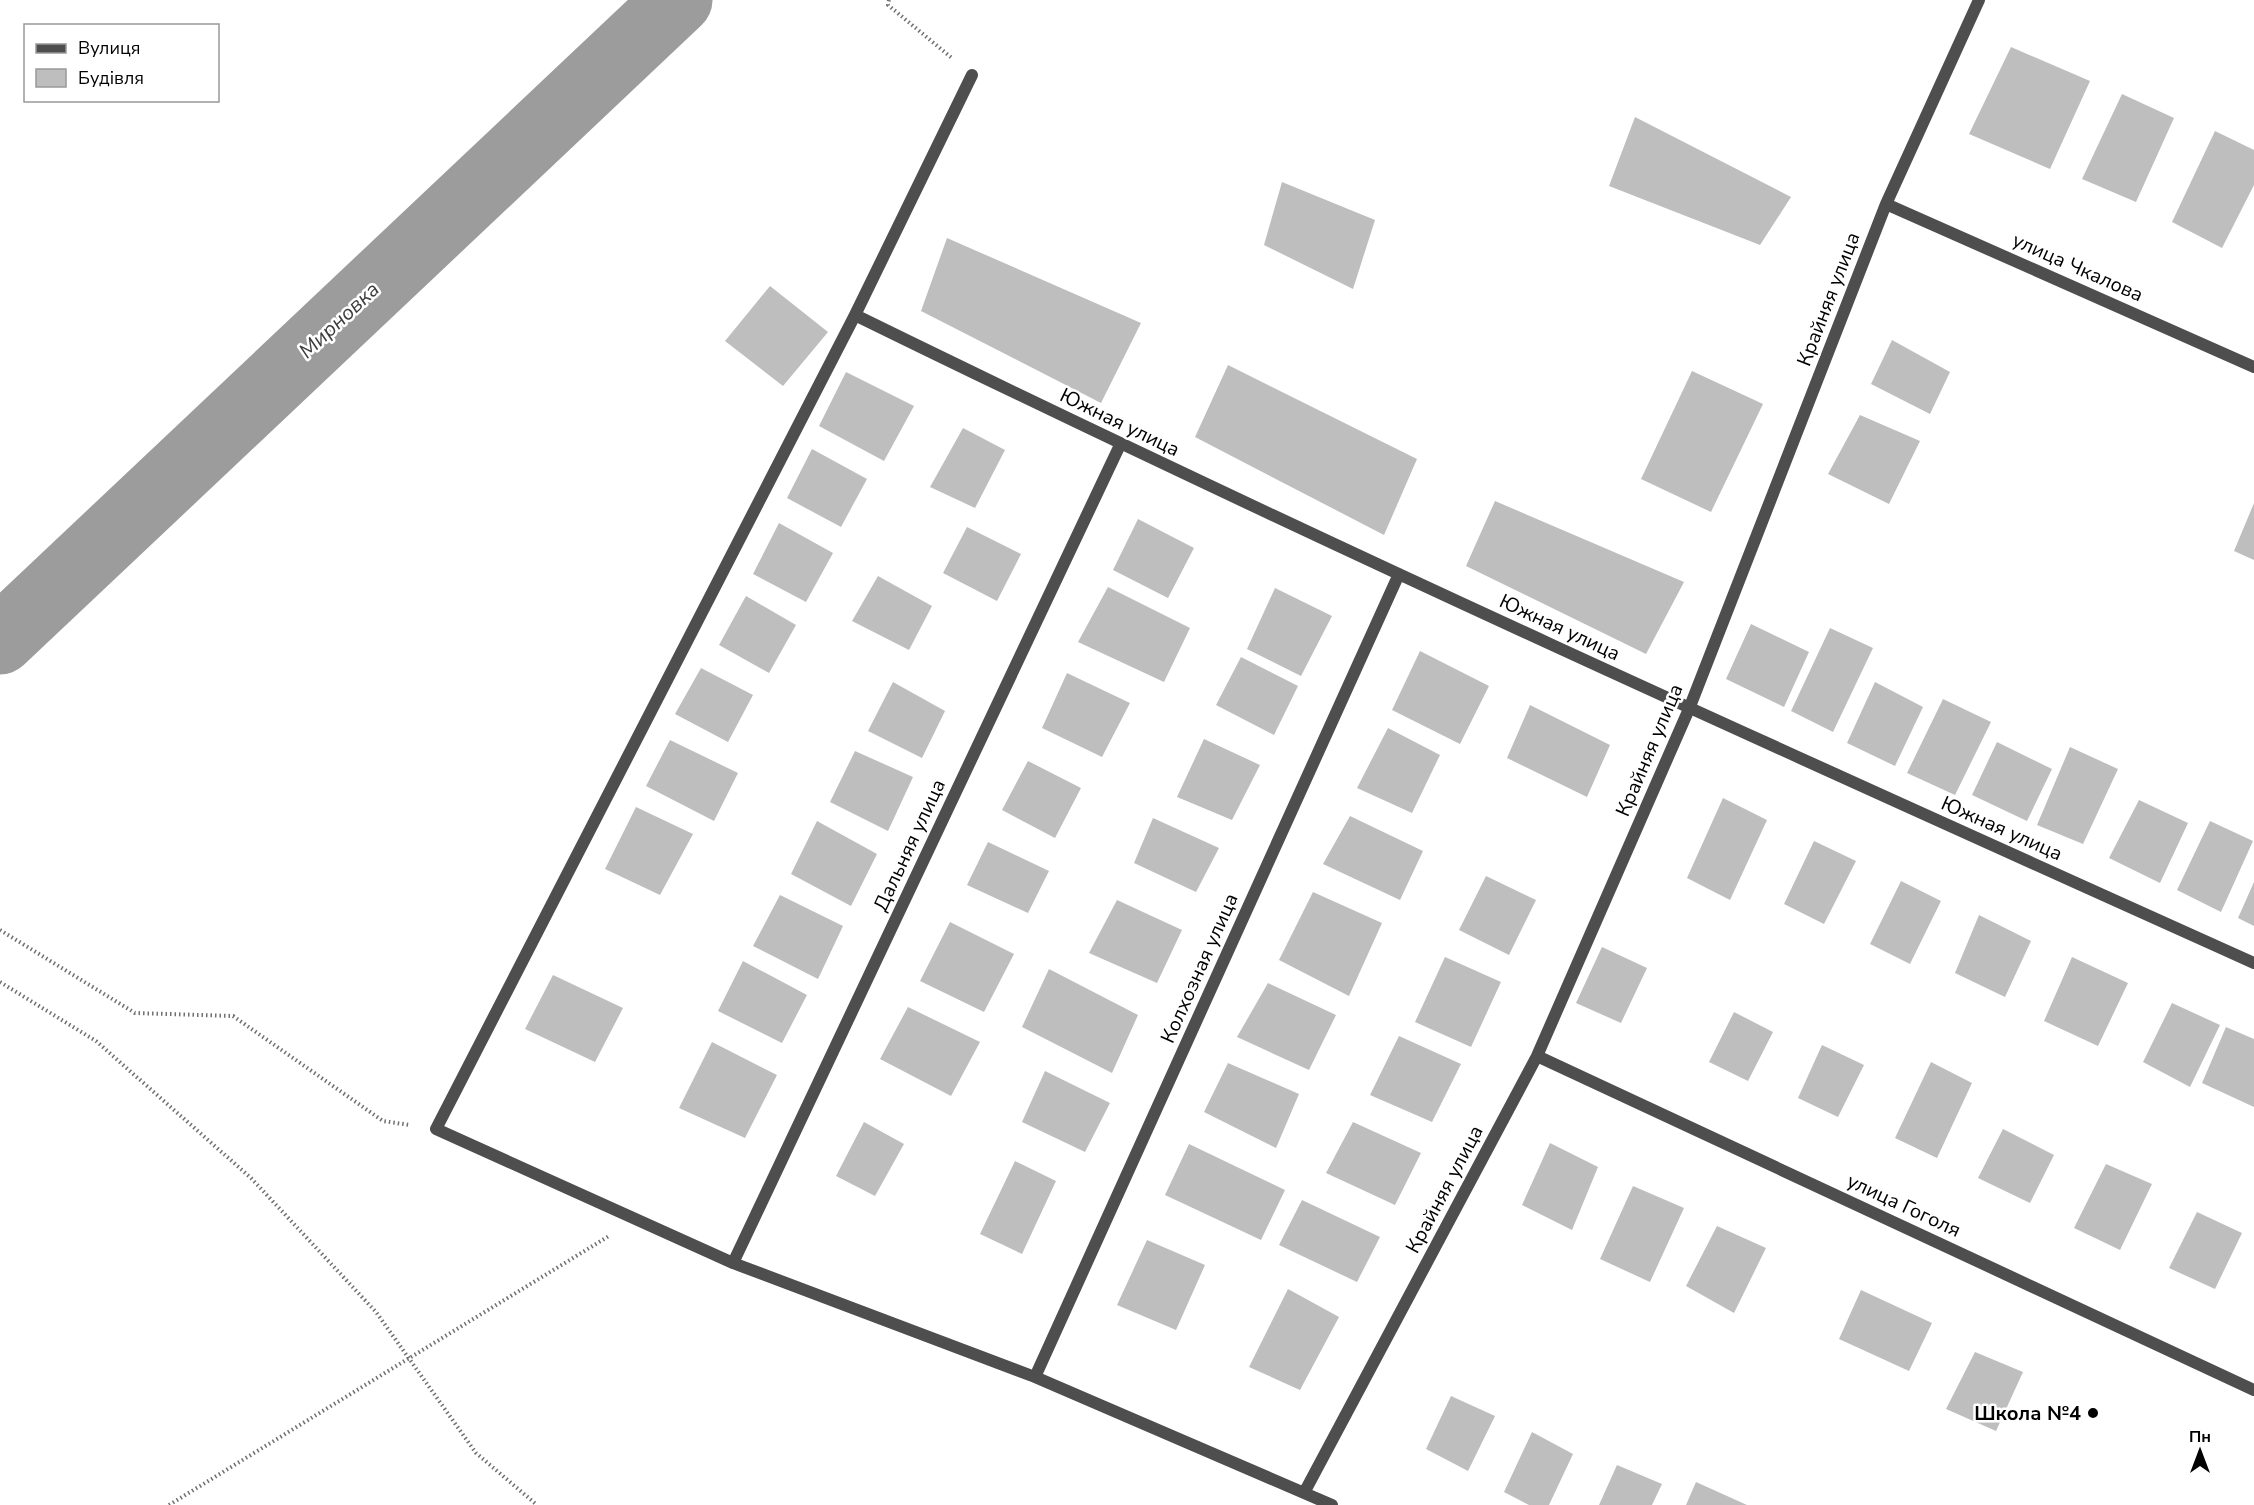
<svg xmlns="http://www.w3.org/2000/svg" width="2254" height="1505" viewBox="0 0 2254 1505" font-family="'Nunito Sans',sans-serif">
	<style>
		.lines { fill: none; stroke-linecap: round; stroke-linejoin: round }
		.river { stroke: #9c9c9c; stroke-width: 69 }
		.building { fill: #bebebe }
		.path { stroke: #707070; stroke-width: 4; stroke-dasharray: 1.5 3; stroke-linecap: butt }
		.street { stroke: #4e4e4e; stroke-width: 12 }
		.poi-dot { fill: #000; stroke: #fff; stroke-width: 2 }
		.labels { text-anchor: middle; stroke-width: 5; stroke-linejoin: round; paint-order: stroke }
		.street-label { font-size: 20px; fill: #000; stroke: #fff }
		.poi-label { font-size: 20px; font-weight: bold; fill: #000; stroke: #fff; text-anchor: end }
		.water-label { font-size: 21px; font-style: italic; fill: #3d3d3d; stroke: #fff }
	</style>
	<rect width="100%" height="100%" fill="#fff"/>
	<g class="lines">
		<path class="river" d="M0 640 678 0"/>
	</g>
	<path class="building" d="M2011 47 2090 81 2050 169 1969 134Z
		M2122 94 2174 118 2136 202 2082 179Z
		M1635 117 1791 197 1760 245 1609 186Z
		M2215 131 2254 150V185L2222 248 2172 222Z
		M1282 182 1375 220 1353 289 1264 245Z
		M947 238 1141 323 1101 403 921 311Z
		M770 286 828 332 783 386 725 341Z
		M1892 340 1950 372 1930 414 1871 384Z
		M1228 365 1417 459 1384 535 1195 437Z
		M1692 371 1763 404 1711 512 1641 479Z
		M846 372 914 406 884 461 819 426Z
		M1860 415 1920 441 1889 504 1828 474Z
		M963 428 1005 450 975 508 930 487Z
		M812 449 867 479 841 527 787 498Z
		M1495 501 1684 582 1646 654 1466 566Z
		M2254 503V560L2234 551Z
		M1138 519 1194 548 1168 598 1113 570Z
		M779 523 833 553 806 602 753 574Z
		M967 527 1021 554 997 601 943 573Z
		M878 576 932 606 909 650 852 621Z
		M1108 587 1190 628 1164 682 1078 642Z
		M1275 588 1332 616 1301 676 1247 649Z
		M746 596 796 625 769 673 719 645Z
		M1751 624 1809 652 1784 707 1726 679Z
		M1830 628 1873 648 1833 732 1791 711Z
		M1420 651 1489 686 1460 744 1392 710Z
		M1241 657 1298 686 1274 735 1216 705Z
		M701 668 753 695 728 742 675 714Z
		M1067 673 1130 703 1102 757 1042 728Z
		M893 682 945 711 922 758 868 731Z
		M1875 682 1923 707 1895 766 1847 743Z
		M1943 699 1991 722 1955 795 1907 773Z
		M1530 705 1610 745 1587 797 1507 758Z
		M1388 728 1440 755 1412 813 1357 788Z
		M1204 739 1260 765 1232 820 1177 797Z
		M670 740 738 773 714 821 646 786Z
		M1997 742 2052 769 2027 821 1972 795Z
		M2070 747 2118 769 2083 844 2037 825Z
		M855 751 913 777 888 831 830 802Z
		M1028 761 1081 788 1055 838 1002 810Z
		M1723 798 1767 820 1730 900 1687 878Z
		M2139 800 2188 823 2160 883 2109 858Z
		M636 807 693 834 660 895 605 869Z
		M1350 816 1423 851 1400 900 1323 864Z
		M1153 818 1219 848 1196 892 1134 863Z
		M817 821 877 854 851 906 791 874Z
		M2210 821 2253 841 2221 912 2177 890Z
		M1814 841 1856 861 1824 924 1784 904Z
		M988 842 1049 871 1028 913 967 885Z
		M1486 876 1536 900 1509 955 1459 930Z
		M1901 881 1941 901 1910 964 1870 944Z
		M2254 882V926L2238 918Z
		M1313 892 1382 923 1349 996 1279 960Z
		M780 895 843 926 818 979 753 946Z
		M1117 900 1182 930 1157 983 1089 953Z
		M1979 915 2031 941 2005 997 1955 973Z
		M950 922 1014 954 984 1012 920 981Z
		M1602 947 1647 968 1621 1023 1576 1003Z
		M1445 957 1501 982 1471 1047 1415 1022Z
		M2072 957 2128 983 2098 1046 2044 1021Z
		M743 961 807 995 782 1043 718 1011Z
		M1049 969 1138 1015 1112 1073 1022 1027Z
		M553 975 623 1008 595 1062 525 1029Z
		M1268 983 1336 1015 1309 1070 1237 1037Z
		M2172 1003 2220 1025 2190 1087 2143 1062Z
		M908 1007 980 1042 951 1096 880 1059Z
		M1734 1012 1773 1032 1748 1081 1709 1062Z
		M2226 1027 2254 1039V1107L2202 1083Z
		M1399 1036 1461 1064 1432 1122 1370 1095Z
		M712 1042 777 1075 745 1138 679 1108Z
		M1822 1045 1864 1065 1838 1117 1798 1098Z
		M1931 1062 1972 1083 1937 1158 1895 1138Z
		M1228 1063 1299 1094 1276 1148 1204 1112Z
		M1045 1071 1110 1103 1085 1152 1022 1122Z
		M864 1122 904 1144 875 1196 836 1176Z
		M1353 1122 1421 1153 1395 1205 1326 1173Z
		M2003 1129 2054 1155 2030 1203 1978 1178Z
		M1550 1143 1598 1167 1572 1230 1522 1205Z
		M1189 1144 1285 1190 1261 1240 1165 1195Z
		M1015 1161 1056 1181 1022 1254 980 1234Z
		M2106 1164 2152 1184 2120 1250 2074 1228Z
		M1633 1186 1684 1208 1650 1282 1600 1259Z
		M1302 1200 1380 1237 1357 1282 1279 1245Z
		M2197 1212 2242 1233 2215 1289 2169 1268Z
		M1717 1226 1766 1248 1734 1313 1686 1286Z
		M1147 1240 1205 1265 1176 1330 1117 1305Z
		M1288 1289 1339 1317 1300 1390 1249 1367Z
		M1861 1290 1932 1323 1909 1371 1839 1339Z
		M1975 1352 2023 1372 1996 1431 1946 1409Z
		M1451 1396 1495 1416 1468 1471 1426 1449Z
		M1532 1432 1573 1454 1549 1505H1529L1504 1492Z
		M1617 1465 1662 1484 1652 1505H1599Z
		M1696 1482 1747 1505H1686Z"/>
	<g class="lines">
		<path class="path" d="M889 0 888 5 953 59
			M0 930 135 1013 233 1016 383 1121 410 1125
			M0 982 96 1041 251 1178 376 1312 476 1453 537 1505
			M169 1505 609 1236"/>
		<path class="street" d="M972 75 855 315 436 1129 733 1263 1035 1377 1332 1505
			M1886 204 2254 367
			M855 315C1316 541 1785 752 2254 963
			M1537 1056 2254 1390
			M733 1263 1120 445
			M1035 1377 1399 574
			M1304 1493 1537 1056 1689 709 1886 204 1979 0"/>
	</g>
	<circle class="poi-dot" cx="2093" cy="1413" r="6"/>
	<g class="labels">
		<g class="street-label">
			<text transform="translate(2078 267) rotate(24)" y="7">улица Чкалова</text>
			<text transform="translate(1828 299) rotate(-69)" y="7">Крайняя улица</text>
			<text transform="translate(1120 422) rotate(26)" y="7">Южная улица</text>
			<text transform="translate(1560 627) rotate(25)" y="7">Южная улица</text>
			<text transform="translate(1649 750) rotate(-67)" y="7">Крайняя улица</text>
			<text transform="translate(2002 828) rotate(24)" y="7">Южная улица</text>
			<text transform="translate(909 845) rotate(-65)" y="7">Дальняя улица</text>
			<text transform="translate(1199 968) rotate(-66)" y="7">Колхозная улица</text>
			<text transform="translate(1444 1189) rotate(-62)" y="7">Крайняя улица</text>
			<text transform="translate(1904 1205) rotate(25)" y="7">улица Гоголя</text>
		</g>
		<g class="poi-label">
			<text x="2081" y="1420">Школа №4</text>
		</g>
		<g class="water-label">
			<text transform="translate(339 320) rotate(-43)" y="7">Мирновка</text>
		</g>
	</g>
	<rect x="24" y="24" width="195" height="78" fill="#ffffff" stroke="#999999" stroke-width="1.5"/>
	<rect x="36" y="44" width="30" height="9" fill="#4e4e4e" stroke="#999999" stroke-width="1.5"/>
	<text x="78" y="54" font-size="18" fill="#000000">Вулиця</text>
	<rect x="36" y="69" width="30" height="18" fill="#bebebe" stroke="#999999" stroke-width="1.5"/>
	<text x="78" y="84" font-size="18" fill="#000000">Будівля</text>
	<g transform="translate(2200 1451)" stroke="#ffffff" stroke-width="4.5" paint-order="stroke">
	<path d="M0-4.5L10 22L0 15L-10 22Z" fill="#000000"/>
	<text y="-9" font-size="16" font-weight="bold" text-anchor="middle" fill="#000000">Пн</text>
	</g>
</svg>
